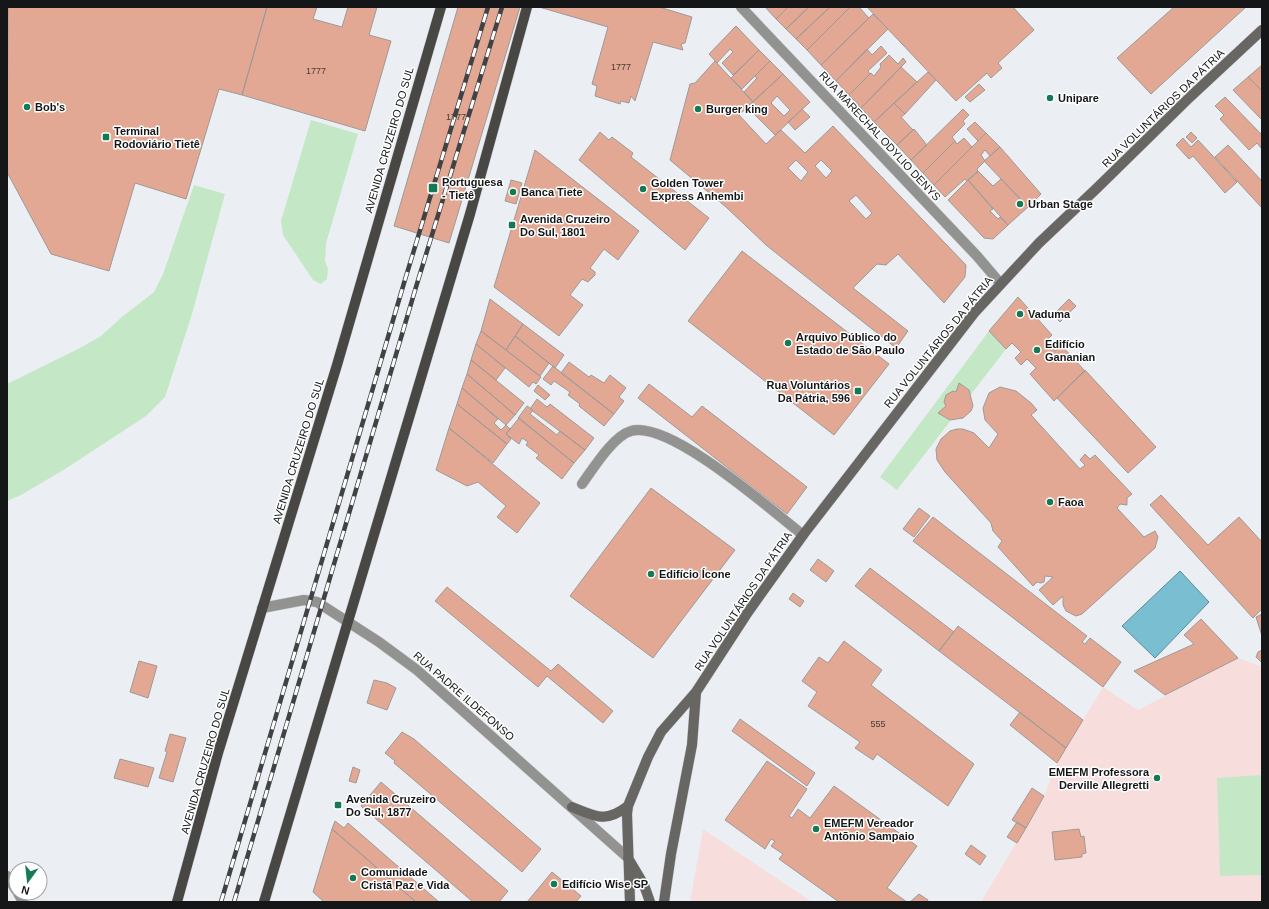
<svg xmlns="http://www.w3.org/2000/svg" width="1269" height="909" viewBox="0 0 1269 909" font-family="Helvetica,sans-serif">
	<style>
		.education { fill: #f8dddd }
		.green { fill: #c4e7c6 }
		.water { fill: #7abed1; stroke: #5b8c99 }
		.building { fill: #e2a894; stroke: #9f9997; fill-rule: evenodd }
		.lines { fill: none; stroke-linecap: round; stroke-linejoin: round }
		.minor-casing { stroke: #c9ccd0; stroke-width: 11 }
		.tertiary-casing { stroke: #c9ccd0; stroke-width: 11 }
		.secondary-casing { stroke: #c9ccd0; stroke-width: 11 }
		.primary-casing { stroke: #c9ccd0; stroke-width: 11 }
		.minor { stroke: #929290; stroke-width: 10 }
		.tertiary { stroke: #929290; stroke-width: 10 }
		.secondary { stroke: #676663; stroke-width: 10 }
		.primary { stroke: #494744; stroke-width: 10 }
		.rail-casing { stroke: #404244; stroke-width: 4.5 }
		.rail { stroke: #fff; stroke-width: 3; stroke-dasharray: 9; stroke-linecap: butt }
		.poi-dot { fill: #137a54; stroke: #fff; stroke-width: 1.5 }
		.labels { text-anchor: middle; stroke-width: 3; stroke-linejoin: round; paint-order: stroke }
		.number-label { font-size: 9px; fill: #483a36 }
		.poi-label { font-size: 11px; font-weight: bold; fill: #141617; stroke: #fff; text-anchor: start }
		.street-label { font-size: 11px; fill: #141617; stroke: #fff }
	</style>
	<rect width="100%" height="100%" fill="#ebeff3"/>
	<path class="education" d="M1238 658 1262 667V902H981L1044 796 1058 761 1103 687 1138 710Z
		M703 829 812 902H690Z"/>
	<path class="green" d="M311 120 358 134 326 243 325 261 328 269 327 279 321 284 313 280 283 235 281 221Z
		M194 185 225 194 192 314 165 397 146 416 65 469 21 495 7 501V384L80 348 101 336 122 317 154 292 163 274Z
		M989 331 1006 349 897 490 880 477Z
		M1262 775V875L1220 876 1217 778Z"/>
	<path class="water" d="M1180 571 1209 602 1155 658 1122 626Z"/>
	<path class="building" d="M8 7H267L242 95 219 89 186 199 135 183 109 271 51 254 7 172Z
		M267 7H317L313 19 342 27 348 7H377L369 35 391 41 365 131 242 95Z
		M458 7H520L449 243 394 226Z
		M539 7H659L692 17 685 43 681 44 683 50 653 42 635 101 631 96 629 103 621 101 620 104 595 96 597 86 592 84 608 27Z
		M765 7H788L776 19Z
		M788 7H809L786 29 776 19Z
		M809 7H830L796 39 786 29Z
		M830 7H850L807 50 796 39Z
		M850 7H859L869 18 821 65 807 50Z
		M867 7H1013L1034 30 998 63 1002 68 991 78 987 73 956 101Z
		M1174 7H1246L1151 94 1117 58Z
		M873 14 888 29 836 81 821 65Z
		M736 26 759 50 733 75 722 63 733 52 730 49 717 63 709 54Z
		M881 46 887 53 868 71 870 74 849 95 836 81 867 49 872 55Z
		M759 50 770 61 742 89 731 78Z
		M889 55 898 64 903 58 906 62 861 108 849 95 871 73 874 76 881 67 880 64Z
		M715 61 753 102 739 115 766 144 781 130 805 153 833 126 966 265 965 277 944 303 898 254 886 265 877 264 853 288 908 331 896 348 766 245 726 207 670 160 690 84 695 83ZM796 160 808 172 801 181 788 168ZM821 160 832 171 826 178 815 166ZM856 195 872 213 866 219 849 201Z
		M770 61 783 74 753 102 744 92 757 78 755 76Z
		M1262 65V91L1248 77Z
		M901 67 917 82 874 122 861 108Z
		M928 72 936 80 905 114 894 103Z
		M783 74 810 102 775 135 747 107ZM777 96 790 110 784 116 771 103Z
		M1248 77 1262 91V120L1233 90Z
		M979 84 985 90 970 102 965 97Z
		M1225 97 1262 135 1261 148 1257 143 1249 150 1220 119 1224 115 1215 106Z
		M894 103 905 114 901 117 913 130 897 145 874 122Z
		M802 109 810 117 795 130 788 122Z
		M963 109 969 115 963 121 965 124 952 137 955 141 923 173 911 160Z
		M975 122 986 133 978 141 967 129Z
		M914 129 927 145 911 160 897 145Z
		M600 132 609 140 612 137 633 153 631 157 709 218 685 250 579 160Z
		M1191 132 1197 138 1192 143 1186 137Z
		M986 133 1000 147 990 156 985 150 981 155 985 161 977 169 978 172 967 181 965 179 945 197 934 185Z
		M964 138 972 147 934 185 923 173 955 141 957 144Z
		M1183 138 1191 147 1198 140 1237 182 1225 193 1193 156 1189 159 1176 145Z
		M1228 145 1262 181V208L1215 157Z
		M1000 147 1041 194 1028 207 984 161Z
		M535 150 639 231 618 260 604 249 590 268 595 272V275L588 282 582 279 570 295 583 305 559 336 494 287Z
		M978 171 993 186 1001 179 1028 207 1008 225 968 180Z
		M511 180 522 183 516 204 505 201Z
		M968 180 993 209 990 211 998 219 1000 217 1008 225 993 239 984 238 948 200Z
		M742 251 889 364 834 435 688 321Z
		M1018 297 1052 335 1046 341 1055 351 1061 345 1085 371 1054 401 1030 374 1036 368 1027 359 1021 365 1015 358 1021 352 1012 343 1006 349 989 331Z
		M490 299 523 324 506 350 481 331Z
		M1069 299 1076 306 1060 322 1053 315Z
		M523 324 564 355 555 368 515 336Z
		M481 331 541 377 536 384 533 382 529 387 476 344Z
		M515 336 549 363 540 376 506 350Z
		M476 344 505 368 496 380 471 360Z
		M471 360 524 403 515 415 467 374Z
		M569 362 589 377 591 375 604 383 610 375 626 388 619 397 624 401 614 414 561 373Z
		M553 366 614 414 604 426 579 406 580 404 568 395 570 392 554 381 551 385 543 379Z
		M1085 370 1156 447 1128 473 1057 398Z
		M467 374 515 415 506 425 462 388Z
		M959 383 969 390 973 406 971 411 963 418 950 420 938 413 946 406 944 402 946 395 953 391 956 392Z
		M649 384 692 417 702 406 807 487 787 514 638 398Z
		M538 385 550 395 545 400 534 391Z
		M1000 387 1016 391 1031 403 1037 410 1031 415 1080 469 1085 465 1080 460 1085 454 1090 459 1095 455 1132 494 1127 498V505L1120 504 1117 508 1144 537 1155 531 1158 537 1155 548 1082 614 1076 616 1066 611 1063 605V596L1053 605 1039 590 1053 577 1045 576 1044 582 1041 583 1037 582 1033 586 998 547 1002 541 993 531 991 523 945 472 937 460 936 449 941 439 950 431 957 429H963L974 433 989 448 998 434 985 420 983 408 989 393Z
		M462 388 498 419 494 423 501 430 506 425 510 429 506 434 511 439 507 444 457 404Z
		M537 399 547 407 550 404 594 438 585 450 530 409Z
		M457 404 507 444 493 463 449 428Z
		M527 406 533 410 530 414 557 435 560 431 585 450 574 463 518 418Z
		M519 418 574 463 562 479 536 458 539 455 526 445 528 442 522 438 519 444 506 434Z
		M449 428 540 503 517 533 497 517 506 506 478 482 467 486 436 470Z
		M651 488 735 550 653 658 570 596Z
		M1161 495 1208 545 1239 517 1262 542V609L1253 618 1150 505Z
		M919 508 930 516 914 537 903 529Z
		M933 517 1087 636 1082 642 1085 644 1090 638 1121 662 1103 687 913 541Z
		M818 559 834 571 826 582 810 570Z
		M870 568 954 632 939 651 855 586Z
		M447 587 551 671 558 664 613 711 603 723 547 676 538 687 435 601Z
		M793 593 804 601 800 607 789 599Z
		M1262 614V636L1256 617Z
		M1201 619 1238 658 1165 695 1134 671 1194 644 1184 635Z
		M958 626 1083 720 1066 748 939 651Z
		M844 641 882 670 871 685 974 764 948 806 877 754 873 760 855 748 860 742 808 706 817 692 802 681 819 657 828 663Z
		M1262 650V663L1256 657 1258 652Z
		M139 661 157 666 148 698 130 692Z
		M374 680 387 683 396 688 387 710 367 703Z
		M1020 712 1066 748 1057 763 1010 725Z
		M740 719 815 773 807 786 732 731Z
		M402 732 414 739 541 849 522 872 394 763 395 761 385 753Z
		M170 734 186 738 173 782 159 778 167 752 165 751Z
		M120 759 154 768 148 787 114 778Z
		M767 761 807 789 789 816 792 818 798 809 810 818 834 786 917 846 887 888 907 902H839L779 859 783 854 771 846 775 841 771 839 765 849 725 820Z
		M353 767 360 770 356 783 349 781Z
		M381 782 508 891 499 902H473L361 806Z
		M1032 788 1044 796 1026 828 1012 820Z
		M335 821 344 828 348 823 439 902H416L332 829Z
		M1017 822 1026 828 1017 843 1007 837Z
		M332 829 367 859 416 902H324L313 892Z
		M1079 829 1081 837 1084 836 1086 853 1082 854V857L1055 860 1052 832Z
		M971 845 986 856 980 865 965 854Z
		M552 872 581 896 576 902H527Z
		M919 894 928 900 927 902H910Z"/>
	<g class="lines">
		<defs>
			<path id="minor" d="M741 7 977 256 1000 283
				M582 484C593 469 613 436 631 431 670 420 771 510 803 535"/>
			<path id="tertiary" d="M262 608 304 600 317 602 379 642 417 670 627 857
				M7 876 16 890
				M18 893 23 902"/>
			<path id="secondary" d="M572 807C596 817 606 823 628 806
				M628 858 644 885 650 902
				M630 902 627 814 628 806 648 757 661 732 696 692 748 612 803 535 975 312 1039 243 1096 189 1190 97 1262 30
				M664 902 671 854 692 745 696 692"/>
			<path id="primary" d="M177 902 218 753 337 365 441 7
				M264 902 470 214 527 7"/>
		</defs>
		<use href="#minor" class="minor-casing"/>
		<use href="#tertiary" class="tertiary-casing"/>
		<use href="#secondary" class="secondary-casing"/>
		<use href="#primary" class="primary-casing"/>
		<use href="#minor" class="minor"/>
		<use href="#tertiary" class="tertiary"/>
		<use href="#secondary" class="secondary"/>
		<use href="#primary" class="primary"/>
		<defs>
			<path id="rail" d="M221 902 404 283 488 7
				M234 902 416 287 502 7"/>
		</defs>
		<use href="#rail" class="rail-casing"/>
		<use href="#rail" class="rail"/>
	</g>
	<g class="poi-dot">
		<circle cx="1050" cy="98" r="4"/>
		<circle cx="27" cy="107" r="4"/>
		<circle cx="698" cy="109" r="4"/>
		<rect x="102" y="133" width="8" height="8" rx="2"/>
		<rect x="428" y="183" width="10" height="10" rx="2"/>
		<circle cx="643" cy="189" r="4"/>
		<circle cx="513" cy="192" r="4"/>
		<circle cx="1020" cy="204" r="4"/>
		<rect x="508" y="221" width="8" height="8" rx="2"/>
		<circle cx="1020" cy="314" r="4"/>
		<circle cx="788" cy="343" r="4"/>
		<circle cx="1037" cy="350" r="4"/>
		<rect x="854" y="387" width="8" height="8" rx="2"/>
		<circle cx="1050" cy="502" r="4"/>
		<circle cx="651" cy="574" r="4"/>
		<circle cx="1157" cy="778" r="4"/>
		<rect x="334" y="801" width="8" height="8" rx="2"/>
		<circle cx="816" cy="829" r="4"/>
		<circle cx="353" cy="878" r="4"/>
		<circle cx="554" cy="884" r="4"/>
	</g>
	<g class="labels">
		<g class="number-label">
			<text x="621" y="70">1777</text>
			<text x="316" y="74">1777</text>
			<text x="456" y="120">1777</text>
			<text x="878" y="727">555</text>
		</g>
		<g class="poi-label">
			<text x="1058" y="102">Unipare</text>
			<text x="35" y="111">Bob's</text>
			<text x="706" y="113">Burger king</text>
			<text x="114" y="135">Terminal<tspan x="114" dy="13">Rodoviário Tietê</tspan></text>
			<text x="442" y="186">Portuguesa<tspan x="442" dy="13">- Tietê</tspan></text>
			<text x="651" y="187">Golden Tower<tspan x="651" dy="13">Express Anhembi</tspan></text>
			<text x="521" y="196">Banca Tiete</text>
			<text x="1028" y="208">Urban Stage</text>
			<text x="520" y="223">Avenida Cruzeiro<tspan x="520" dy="13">Do Sul, 1801</tspan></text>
			<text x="1028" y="318">Vaduma</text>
			<text x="796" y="341">Arquivo Público do<tspan x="796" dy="13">Estado de São Paulo</tspan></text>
			<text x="1045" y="348">Edifício<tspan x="1045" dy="13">Gananian</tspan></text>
			<text x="850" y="389" text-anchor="end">Rua Voluntários<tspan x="850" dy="13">Da Pátria, 596</tspan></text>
			<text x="1058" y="506">Faoa</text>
			<text x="659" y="578">Edifício Ícone</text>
			<text x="1149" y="776" text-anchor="end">EMEFM Professora<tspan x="1149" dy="13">Derville Allegretti</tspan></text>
			<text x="346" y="803">Avenida Cruzeiro<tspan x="346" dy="13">Do Sul, 1877</tspan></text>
			<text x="824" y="827">EMEFM Vereador<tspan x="824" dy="13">Antõnio Sampaio</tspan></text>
			<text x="361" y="876">Comunidade<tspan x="361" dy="13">Cristã Paz e Vida</tspan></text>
			<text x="562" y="888">Edifício Wise SP</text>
		</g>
		<g class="street-label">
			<text transform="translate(1163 108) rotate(-44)" y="4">RUA VOLUNTÁRIOS DA PÁTRIA</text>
			<text transform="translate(880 136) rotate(47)" y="4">RUA MARECHAL ODYLIO DENYS</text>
			<text transform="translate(389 140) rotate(-74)" y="4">AVENIDA CRUZEIRO DO SUL</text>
			<text transform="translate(938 342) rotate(-51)" y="4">RUA VOLUNTÁRIOS DA PÁTRIA</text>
			<text transform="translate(298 451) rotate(-73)" y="4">AVENIDA CRUZEIRO DO SUL</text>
			<text transform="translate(743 601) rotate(-56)" y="4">RUA VOLUNTÁRIOS DA PÁTRIA</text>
			<text transform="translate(464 696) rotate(41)" y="4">RUA PADRE ILDEFONSO</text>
			<text transform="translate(205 761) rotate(-74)" y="4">AVENIDA CRUZEIRO DO SUL</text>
		</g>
	</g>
	<rect width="1269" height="909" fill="none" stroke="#141617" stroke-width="16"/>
	<g transform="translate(28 881) rotate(195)"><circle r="19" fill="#ffffff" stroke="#a1a2a2"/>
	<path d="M0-3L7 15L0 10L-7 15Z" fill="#137a54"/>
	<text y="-6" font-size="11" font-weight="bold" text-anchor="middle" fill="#141617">N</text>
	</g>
</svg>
